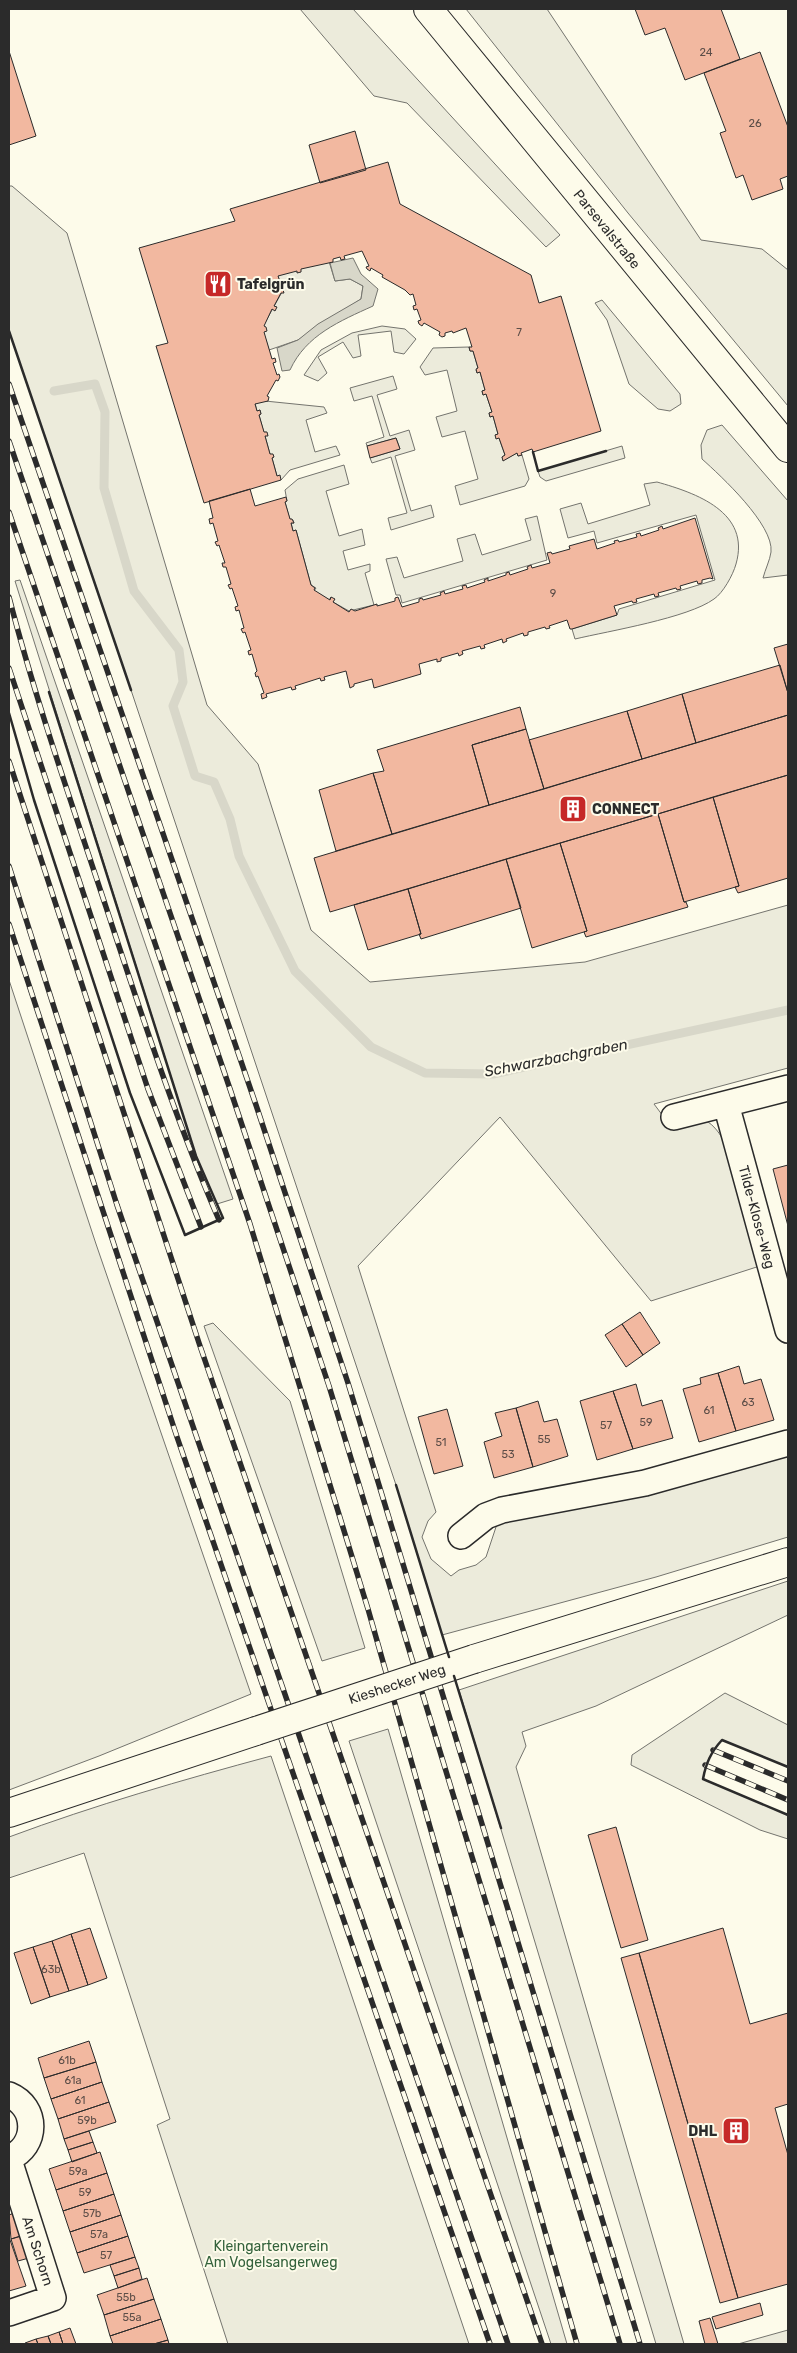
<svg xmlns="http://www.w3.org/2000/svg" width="797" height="2353" viewBox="0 0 797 2353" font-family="Rubik,sans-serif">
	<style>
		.green { fill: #ecebdb; stroke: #74746e }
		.parking { fill: #eceadb; stroke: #74746e }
		.water { fill: #d8d7c9; stroke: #74746e }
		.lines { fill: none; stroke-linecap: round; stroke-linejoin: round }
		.stream { stroke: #d8d7c9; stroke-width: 9 }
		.building { fill: #f2b8a0; stroke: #2b2b2b }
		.street-casing { stroke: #2b2b2b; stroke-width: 28 }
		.secondary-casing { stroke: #2b2b2b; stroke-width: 30 }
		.street { stroke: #fdfbea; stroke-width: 25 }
		.secondary { stroke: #fdfbea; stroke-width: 28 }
		.rail-casing { stroke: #2b2b2b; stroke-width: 5.5 }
		.rail { stroke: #fdfbea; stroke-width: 4; stroke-dasharray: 11; stroke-linecap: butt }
		.secondary-bridge-casing { stroke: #2b2b2b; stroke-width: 30; stroke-linecap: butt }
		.secondary-bridge { stroke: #fdfbea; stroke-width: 28 }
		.wall { stroke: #2b2b2b; stroke-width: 2.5 }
		.labels { text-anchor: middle; stroke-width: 4; stroke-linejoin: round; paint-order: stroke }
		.number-label { font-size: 11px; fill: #5d4e48 }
		.street-label { font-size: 14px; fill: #2b2b2b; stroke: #fdfbea }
		.poi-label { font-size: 14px; font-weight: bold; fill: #2b2b2b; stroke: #fdfbea; text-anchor: start }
		.park-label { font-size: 14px; fill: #34623c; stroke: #fdfbea }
		.water-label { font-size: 15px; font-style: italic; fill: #2b2b2b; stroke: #fdfbea }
	</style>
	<rect width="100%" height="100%" fill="#fdfbea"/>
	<path class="green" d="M300 9H353L560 235 546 247 407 103 374 96Z
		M466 9H547L701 240 762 249 788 270V406L628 213Z
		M9 186H12L67 233 207 705 258 764 311 930 370 982 585 962 788 905V1068L654 1104 669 1124C679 1123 694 1118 703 1120 733 1127 757 1235 766 1264L651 1301 500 1117 358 1266 436 1512 428 1521 422 1537 431 1559 451 1576 459 1570 476 1565 486 1557 496 1527 507 1516 788 1449V1537L656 1577 442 1635 396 1485 131 690 9 331Z
		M602 300 680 394 681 404 670 411 658 409 629 384 607 320 595 303Z
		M382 326 405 329 416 339 404 354 394 352 391 331 358 335 361 356 353 358 343 342 318 357 327 373 318 381 304 375 321 350 352 333Z
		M469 347 470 351H473L478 368 476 370 477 373 480 372 485 390 482 391 483 395 486 394 492 412 489 413 490 417 493 416 498 434 495 435 499 438 505 455 502 457 503 460 517 453 518 456 522 455 529 479 525 486 460 505 455 486 478 479 465 431 442 437 436 417 457 411 447 370 425 375 420 367 433 348Z
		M393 376 397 389 377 395 390 436 409 430 415 450 395 456 411 511 431 505 434 517 391 530 388 518 407 513 391 457 372 463 370 458 400 449 396 438 367 446 366 443 384 437 372 396 354 401 350 388Z
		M265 401 324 407 327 413 306 420 315 452 336 446 340 455 290 470 281 480 277 476 272 458 274 457 270 454 265 436 267 435 266 432 264 433 259 415 261 414 260 410 257 411 255 403Z
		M722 425 788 501V575L763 578C765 570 770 560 771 552 774 525 721 476 702 459L701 445 707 430Z
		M622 446 625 458 546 481 540 477 538 471Z
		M344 465 349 484 326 491 339 536 362 529 365 545 343 551 348 570 370 564V571L365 573 374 605 349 611 333 602 334 600 331 597 329 600 314 591 316 588 311 585 296 530 293 531 291 523H294L293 520H290L285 502 287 501 285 490 298 479Z
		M657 482C696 493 751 512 736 564 733 575 723 593 714 599 688 618 609 631 575 639L572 629 617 615 619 609 715 580 696 515 597 543 594 531 568 538 560 509 581 503 588 524 650 505 644 484Z
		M537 516 547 560 402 603 400 595H396L386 559 397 557 404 578 463 561 457 539 475 534 482 555 531 540 525 519Z
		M20 580 233 1199 217 1204 196 1156 15 581Z
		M9 980 96 1244 251 1694 99 1756 9 1790Z
		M213 1323 290 1401 365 1648 322 1661 204 1326Z
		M788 1581V1615L596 1706 522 1732 526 1746 516 1767 684 2344H656L459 1690Z
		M725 1693 788 1725V1767L722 1740C711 1752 705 1763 703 1779L788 1815V1839L760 1830 631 1765 632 1755Z
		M388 1729 567 2344H551L349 1741Z
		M271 1756 469 2344H228L157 2125 170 2119 84 1853 9 1878V1837C95 1805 182 1780 271 1756Z
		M788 2330V2344H738Z"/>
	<path class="parking" d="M327 255 335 281 350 279 363 286 361 299 298 340 269 350 262 328 282 292 277 271Z"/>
	<path class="water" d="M353 258 361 274 378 289 373 306C340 321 306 335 290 370L282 371 277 348 298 340 318 324 361 299 363 286 350 279 335 281 330 263Z"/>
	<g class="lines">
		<path class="stream" d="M54 391 95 384 105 412 104 488 134 591 179 650 183 682 173 706 195 776 214 782 230 819 239 856 295 971 371 1047 425 1073 493 1074 788 1010"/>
	</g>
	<path class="building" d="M635 9H721L740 59 685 80 665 28 645 35Z
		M9 51 36 136 9 145Z
		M760 52 788 127V176L780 179 783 189 752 200 743 175 736 178 720 133 726 131 704 73Z
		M355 131 366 170 320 183 309 145Z
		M388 162 400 204 531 275 539 303 561 296 601 431 533 452 532 449 521 453 522 455 518 456 517 453 503 461 502 457 505 455 499 438 496 439 495 435 498 434 493 416 490 417 489 413 492 412 486 394 483 395 482 391 485 390 480 372 477 373 476 369 478 368 473 351H470L469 347H472L466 328 453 333 452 331 445 333V336L442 337 439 335 440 332 424 323 422 326 419 324 418 321 421 320 417 309 414 310 413 306 416 305 413 294 410 295 405 290 382 277 383 275 371 268 370 271 367 269 366 267 369 266 362 251 344 256 345 259 341 260 340 257 333 259V262L301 269V272L297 273V271L278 276 284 293H281L274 306 277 307 275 311 272 309 264 326 266 327 267 331 264 332 272 359 275 358 276 362 273 363 277 375 279 374 280 377 278 381 276 380 267 396 269 397 268 401 255 404 257 411 260 410 261 414 259 415 264 432H267L268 436H265L270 454H273L274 457 272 458 277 476 280 475 281 480 204 503 156 346 168 343 139 248 235 221 230 209Z
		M396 438 400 449 370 458 367 446Z
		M250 489 255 506 286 497 287 501 285 502 290 519H292L294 523H291L293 531 296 530 311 585 315 588 314 590 330 600 331 597 335 599 333 602 349 612 351 609 355 611 377 604V606L395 601V598L398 597 402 607 419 602V599L422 598 423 600 441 595 440 593 444 591 445 594 463 589 462 586 466 585 467 588 485 582 484 580 488 578V581L506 575V573L509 572 510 575 528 569 527 567 531 565 532 568 550 563 547 553 551 552 552 554 570 549 569 546 594 539 597 549 615 543 614 541 618 540 619 542 637 537 636 534 640 533 641 536 659 530 658 528 662 526 663 529 695 518 713 579 710 578 702 580V583L698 584 697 581 680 586 681 589 677 590 676 588 658 593 659 596 655 597 654 594 636 599 637 602 633 603 632 601 614 606 617 615 572 629H570L567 620 549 626 550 628 546 629 545 627 528 632V635L524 636 523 633 506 639 507 641 503 643 502 639 484 645 485 648 481 649 480 646 462 651 463 654 459 656 458 653 441 658V661L437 662V659L419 664 421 674 374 688 372 679 354 684V686L350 688 346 671 324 677 325 680 321 681 320 678 295 686 296 689 292 690 291 687 266 694 267 697 262 699 261 694 264 693 258 676 256 677 255 673 257 671 252 654 249 655 248 651 251 650 245 632 243 633 241 629 244 628 239 610 236 611 235 607 238 606 232 588 230 589 228 585 231 584 226 567H223L222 563H225L219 545 217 546 215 542 218 541 213 523 210 524 209 519 213 518 209 501Z
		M788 644V693L774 648Z
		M780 665 788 693V715L696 743 682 694Z
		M682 694 696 743 642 759 627 711Z
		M520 707 526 729 472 745 489 805 392 834 373 773 384 771 377 750Z
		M627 711 642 759 544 789 529 740Z
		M788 715V775L330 912 314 858Z
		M526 729 544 789 489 805 472 745Z
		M373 773 392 834 336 851 319 790Z
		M788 775V878L738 893 735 887 739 886 713 797Z
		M713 797 739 886 684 902 658 814Z
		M658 814 684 902H686L688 907 586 937 584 932 587 931 560 843Z
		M560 843 587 931 532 948 506 859Z
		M506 859 521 908 421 939 419 934H421L408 889Z
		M408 889 421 934 368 950 354 905Z
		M788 1165V1226L773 1169Z
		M640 1312 660 1343 643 1355 622 1324Z
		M622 1324 643 1355 626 1367 605 1335Z
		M739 1366 744 1384 761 1379 774 1420 736 1431 718 1373Z
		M718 1373 736 1431 699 1442 683 1389 701 1384 700 1378Z
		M636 1384 642 1406 662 1400 673 1438 633 1449 613 1391Z
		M613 1391 633 1449 597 1460 580 1401Z
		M538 1401 544 1422 557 1419 568 1456 533 1467 516 1408Z
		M516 1408 533 1467 494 1478 484 1442 502 1436 495 1413Z
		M447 1409 463 1466 434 1474 418 1417Z
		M616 1827 648 1940 621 1948 588 1835Z
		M90 1928 107 1978 88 1985 71 1934Z
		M723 1928 750 2024 788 2013V2104L775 2108 788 2155V2284L738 2298 639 1953Z
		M71 1934 88 1985 69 1991 52 1941Z
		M52 1941 69 1991 50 1997 33 1947Z
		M33 1947 50 1997 31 2004 14 1953Z
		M639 1953 738 2298 720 2303 621 1958Z
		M89 2041 96 2062 44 2078 38 2058Z
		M96 2062 102 2082 51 2099 44 2078Z
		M102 2082 109 2102 58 2119 51 2099Z
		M109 2102 116 2122 64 2139 58 2119Z
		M89 2131 93 2142 68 2150 64 2139Z
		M93 2142 97 2153 72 2162 68 2150Z
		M100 2152 107 2173 56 2190 49 2169Z
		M107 2173 114 2194 63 2211 56 2190Z
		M114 2194 121 2215 70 2232 63 2211Z
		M14 2213 21 2236 11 2239 9 2215Z
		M121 2215 128 2236 77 2253 70 2232Z
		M21 2236 29 2258 18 2261 11 2239Z
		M128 2236 135 2257 84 2273 77 2253Z
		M9 2237 26 2286 9 2291Z
		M135 2257 139 2268 114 2276 110 2265Z
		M139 2268 142 2279 118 2288 114 2276Z
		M147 2278 154 2299 104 2315 97 2295Z
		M154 2299 161 2319 110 2336 104 2315Z
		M760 2303 763 2315 716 2329 712 2317Z
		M710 2318 718 2344H705L699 2321Z
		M161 2319 168 2340 154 2344H113L110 2336Z
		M70 2328 76 2344H63L59 2332Z
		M59 2332 63 2344H51L48 2336Z
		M48 2336 51 2344H38L36 2339Z
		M36 2339 38 2344H25V2343Z
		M168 2340 169 2344H154Z"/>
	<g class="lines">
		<defs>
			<path id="street" d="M726 1104 788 1330
				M674 1117 788 1088
				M461 1536 486 1516 502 1510 645 1483 788 1443
				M9 2095C38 2107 38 2146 9 2158
				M9 2160 53 2298 9 2313"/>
			<path id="secondary" d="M428 9 788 448
				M474 1659 788 1562
				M9 1813 256 1731"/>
		</defs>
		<use href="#street" class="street-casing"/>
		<use href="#secondary" class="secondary-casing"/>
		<use href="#street" class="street"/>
		<use href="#secondary" class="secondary"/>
		<defs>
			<path id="rail" d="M9 384 256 1105 348 1383 640 2344
				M9 441 230 1089 329 1386 620 2344
				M9 512 250 1224 368 1609 577 2344
				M9 597C36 702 72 804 106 907 141 1013 175 1118 219 1220
				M9 668 148 1089 201 1227
				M9 761 199 1343 542 2344
				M9 866 117 1205 508 2344
				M9 924 177 1437 490 2344
				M713 1750 788 1781
				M705 1765 788 1800"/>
		</defs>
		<use href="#rail" class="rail-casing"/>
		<use href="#rail" class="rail"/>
		<defs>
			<path id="secondary-bridge" d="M256 1731 474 1659"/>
		</defs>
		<use href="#secondary-bridge" class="secondary-bridge-casing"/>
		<use href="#secondary-bridge" class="secondary-bridge"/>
		<path class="wall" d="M9 331 131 690
			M533 452 538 471 606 451
			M9 713 34 800 130 1093 185 1235 223 1218 196 1156 49 692
			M396 1485 449 1657
			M454 1676 501 1828
			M788 1767 722 1740C711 1752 706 1763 703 1779L788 1815"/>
	</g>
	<defs>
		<symbol id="restaurant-square" viewBox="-11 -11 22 22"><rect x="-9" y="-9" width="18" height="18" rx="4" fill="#c62828" stroke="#fdfbea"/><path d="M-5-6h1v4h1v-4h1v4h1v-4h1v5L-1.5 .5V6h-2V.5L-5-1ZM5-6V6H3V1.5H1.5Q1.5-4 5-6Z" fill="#fff"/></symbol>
		<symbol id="building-square" viewBox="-11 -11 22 22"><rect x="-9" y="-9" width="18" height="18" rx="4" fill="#c62828" stroke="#fdfbea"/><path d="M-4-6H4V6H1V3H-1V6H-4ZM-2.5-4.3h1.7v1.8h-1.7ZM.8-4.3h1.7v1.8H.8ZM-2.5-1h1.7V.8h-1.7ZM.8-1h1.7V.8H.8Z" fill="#fff"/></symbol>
	</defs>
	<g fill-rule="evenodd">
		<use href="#restaurant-square" x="202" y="268" width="32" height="32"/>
		<use href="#building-square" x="557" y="793" width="32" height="32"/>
		<use href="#building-square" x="720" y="2115" width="32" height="32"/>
	</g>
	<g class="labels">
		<g class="number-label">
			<text x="706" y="56">24</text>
			<text x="755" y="127">26</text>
			<text x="519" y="336">7</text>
			<text x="553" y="597">9</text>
			<text x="748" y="1406">63</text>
			<text x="709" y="1414">61</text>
			<text x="646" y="1426">59</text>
			<text x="606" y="1429">57</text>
			<text x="544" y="1443">55</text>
			<text x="441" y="1446">51</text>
			<text x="508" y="1458">53</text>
			<text x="51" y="1973">63b</text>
			<text x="67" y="2064">61b</text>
			<text x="73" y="2084">61a</text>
			<text x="80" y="2104">61</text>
			<text x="87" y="2124">59b</text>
			<text x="78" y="2175">59a</text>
			<text x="85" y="2196">59</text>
			<text x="92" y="2217">57b</text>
			<text x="99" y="2238">57a</text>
			<text x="106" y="2259">57</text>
			<text x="126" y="2301">55b</text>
			<text x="132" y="2321">55a</text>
		</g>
		<g class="street-label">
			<text transform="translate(607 229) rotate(51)" y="5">Parsevalstraße</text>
			<text transform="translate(757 1217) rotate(75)" y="5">Tilde-Klose-Weg</text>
			<text transform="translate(397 1684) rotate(-18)" y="5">Kieshecker Weg</text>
			<text transform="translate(38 2251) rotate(72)" y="5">Am Schorn</text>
		</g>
		<g class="poi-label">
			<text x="237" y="289">Tafelgrün</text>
			<text x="592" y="814">CONNECT</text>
			<text x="717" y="2136" text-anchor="end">DHL</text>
		</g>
		<g class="park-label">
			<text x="271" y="2251">Kleingartenverein<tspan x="271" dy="16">Am Vogelsangerweg</tspan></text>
		</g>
		<g class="water-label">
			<text transform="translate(556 1058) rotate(-11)" y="5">Schwarzbachgraben</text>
		</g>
	</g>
	<rect width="797" height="2353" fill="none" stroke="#2b2b2b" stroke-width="20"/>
</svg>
